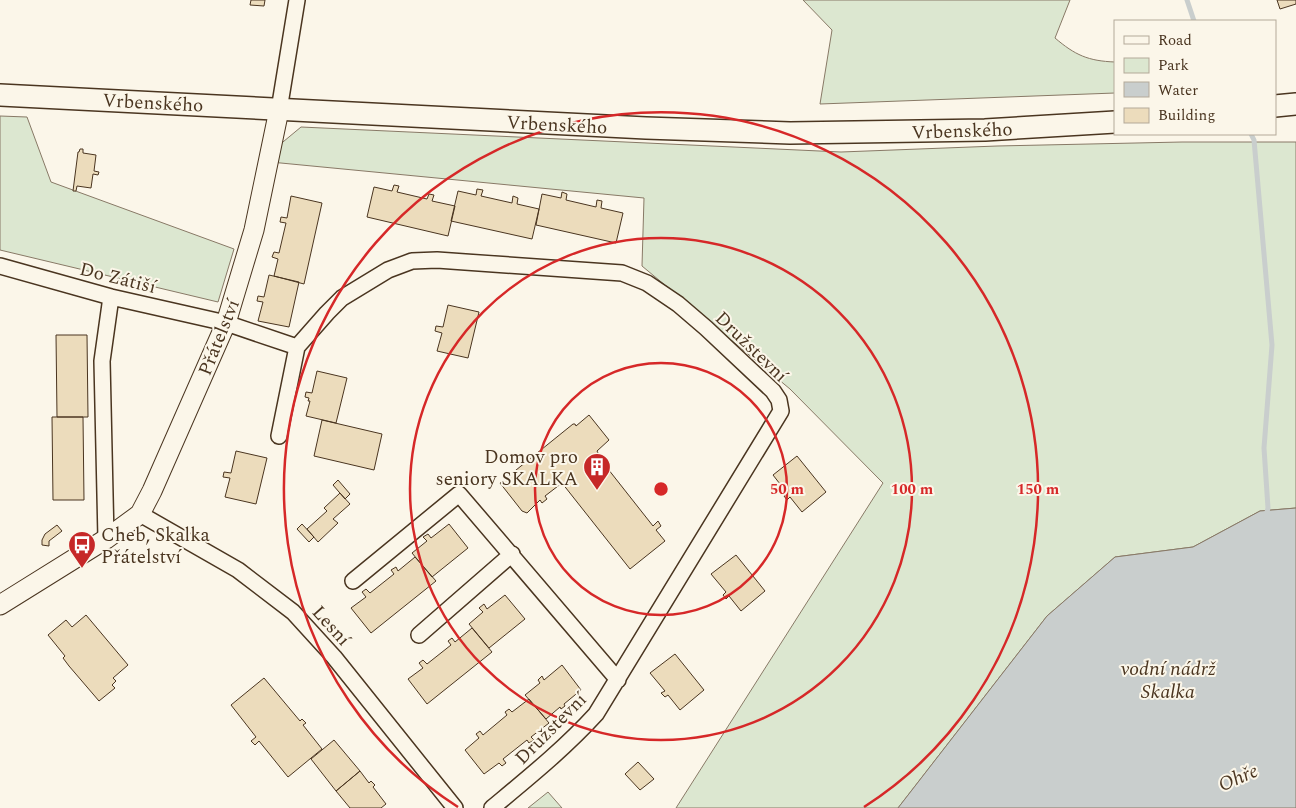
<svg xmlns="http://www.w3.org/2000/svg" width="1296" height="808" viewBox="0 0 1296 808" font-family="Spectral,serif">
	<style>
		.green { fill: #dce7d0; stroke: #887966 }
		.water { fill: #c9cecd; stroke: #887966 }
		.lines { fill: none; stroke-linecap: round; stroke-linejoin: round }
		.stream { stroke: #c9cecd; stroke-width: 5 }
		.building { fill: #ecdcbc; stroke: #4a3520 }
		.minor-casing { stroke: #4a3520; stroke-width: 18 }
		.tertiary-casing { stroke: #4a3520; stroke-width: 21 }
		.secondary-casing { stroke: #4a3520; stroke-width: 24 }
		.minor { stroke: #fbf6e9; stroke-width: 15 }
		.tertiary { stroke: #fbf6e9; stroke-width: 19 }
		.secondary { stroke: #fbf6e9; stroke-width: 21 }
		.ring { fill: none; stroke: #d62828; stroke-width: 2.5 }
		.labels { text-anchor: middle; stroke-width: 4; stroke-linejoin: round; paint-order: stroke }
		.street-label { font-size: 19px; fill: #4a3520; stroke: #fbf6e9 }
		.poi-label { font-size: 19px; fill: #4a3520; stroke: #fbf6e9; text-anchor: end }
		.water-label { font-size: 20px; font-style: italic; fill: #4a3520; stroke: #fbf6e9 }
		.centre { fill: #d62828; stroke: #fbf6e9; stroke-width: 2.5 }
		.ring-label { font-size: 15px; text-anchor: middle; font-weight: bold; fill: #d62828; stroke: #fbf6e9; stroke-width: 4; stroke-linejoin: round; paint-order: stroke }
	</style>
	<rect width="100%" height="100%" fill="#fbf6e9"/>
	<path class="green" d="M803 0H1070L1055 38C1075 55 1088 61 1115 62V93L820 104 832 30Z
		M0 116 27 117 51 182 234 249 218 302 0 250Z
		M301 127 841 152 997 146 1182 142H1296V508L1260 511 1193 547 1115 557 1047 616 898 808H676L883 483 790 389 642 266 644 198 260 161Z
		M548 792 562 808H528Z"/>
	<path class="water" d="M1296 508V808H898L1047 616 1115 557 1193 547 1260 511Z"/>
	<g class="lines">
		<path class="stream" d="M1187 0 1194 21
			M1251 134 1254 140 1272 345 1264 448 1268 508 1266 516"/>
	</g>
	<path class="building" d="M251 0H265L264 6 250 5Z
		M1277 0H1296V4L1280 9Z
		M80 149H83V153L96 155 94 171 99 172 98 175 93 174 91 188 77 186 76 191H73L78 152H79Z
		M394 185 399 186 397 192 427 199 429 194 434 195 432 201 455 206 448 236 367 217 374 187 392 191Z
		M477 189 483 190 481 196 512 203 513 196 518 198 517 204 539 209 532 239 451 221 458 191 476 195Z
		M562 192 567 194 566 200 596 207 597 200 602 201 601 208 623 213 616 243 536 225 542 194 561 198Z
		M291 196 322 203 304 284 274 276 278 259 272 257 274 252 279 253 286 223 280 222 281 217 287 218Z
		M269 275 299 282 289 327 258 321 263 302 257 301 258 296 264 297Z
		M448 305 479 312 468 358 437 351 442 333 435 331 436 326 443 327Z
		M56 335H87L88 417H57Z
		M317 371 347 378 336 423 306 416 310 401H308L309 398 305 397 306 392 312 393Z
		M589 415 609 440 597 451 598 453 597 455 653 526 658 521 661 526 656 530 665 541 630 569 562 483 545 496 547 499 542 503 540 500 527 513 522 511 500 483 573 424H575L576 426Z
		M52 417H83L84 500H53Z
		M322 420 382 434 374 470 314 456Z
		M236 451 267 458 256 504 225 497 230 478 223 477 224 472 231 473Z
		M797 456 826 492 802 512 790 497 787 500 784 496 787 493 773 475Z
		M338 480 350 494 345 499 333 485Z
		M340 493 350 504 333 519 338 523 318 542 307 529 327 511 324 508Z
		M302 524 314 537 309 542 297 529Z
		M449 524 468 548 432 577 412 553 427 541 423 537 428 534 431 538Z
		M57 525 62 531 49 541V546L42 545V540L45 534Z
		M736 555 765 591 741 611 729 596 726 599 723 595 726 592 711 574Z
		M415 557 436 581 371 633 351 608 366 597 362 592 366 589 370 593 394 574 391 570 396 567 398 571Z
		M505 595 525 619 489 648 469 624 483 612 479 608 484 604 487 609Z
		M86 615 128 665 113 678 116 681 112 685 115 688 99 701 69 666 63 658 65 656 48 635 66 620 72 627Z
		M472 628 492 652 427 704 408 679 423 668 419 663 423 660 427 664 451 645 448 641 452 638 455 642Z
		M675 654 704 690 680 710 668 695 665 697 661 693 665 691 650 673Z
		M562 665 581 690 564 704 565 706 561 709 560 707 546 719 525 695 540 683 538 680 542 676 544 680Z
		M264 678 300 721 302 719 306 723 303 725 322 749 288 777 259 741 255 745 251 741 256 737 231 705Z
		M529 699 549 723 531 737 534 740 529 743 527 740 503 759 506 763 502 766 499 763 484 774 465 750 479 738 476 734 480 731 483 735 507 715 505 712 509 709 512 712Z
		M334 740 360 771 336 791 311 759Z
		M638 762 654 779 640 790 625 774Z
		M360 771 369 783 371 781 375 785 373 787 386 804 381 808H350L336 791Z"/>
	<g class="lines">
		<defs>
			<path id="minor" d="M279 110 297 0
				M0 266 111 297 226 323 297 347
				M279 436 297 347 327 313 342 298 388 270 412 261 437 260 622 273 647 283 678 304 706 328 773 391 779 400 781 411 596 714C564 749 528 778 492 808
				M140 514 238 570 293 612 334 657 455 808
				M106 539 102 361 111 297
				M353 581 459 494 618 680
				M419 635 512 554"/>
			<path id="tertiary" d="M0 605 106 539 140 514 152 491 226 323 254 230 279 110"/>
			<path id="secondary" d="M0 95 646 128 790 133 985 130 1115 122
				M1275 106 1296 104"/>
		</defs>
		<use href="#minor" class="minor-casing"/>
		<use href="#tertiary" class="tertiary-casing"/>
		<use href="#secondary" class="secondary-casing"/>
		<use href="#minor" class="minor"/>
		<use href="#tertiary" class="tertiary"/>
		<use href="#secondary" class="secondary"/>
	</g>
	<g class="ring">
		<circle cx="661" cy="489" r="126"/>
		<circle cx="661" cy="489" r="251"/>
		<path d="M458 807A377 377 0 1 1 864 807"/>
	</g>
	<defs>
		<symbol id="building-pin" viewBox="-11 -11 22 30"><path d="M0 17L-7.5 6A9.5 9.5 0 1 1 7.5 6Z" fill="#c62828" stroke="#fbf6e9"/><path d="M-4-6H4V6H1V3H-1V6H-4ZM-2.5-4.3h1.7v1.8h-1.7ZM.8-4.3h1.7v1.8H.8ZM-2.5-1h1.7V.8h-1.7ZM.8-1h1.7V.8H.8Z" fill="#fff"/></symbol>
		<symbol id="bus-pin" viewBox="-11 -11 22 30"><path d="M0 17L-7.5 6A9.5 9.5 0 1 1 7.5 6Z" fill="#c62828" stroke="#fbf6e9"/><path d="M-5-6H5V4H4V6H2V4H-2V6H-4V4H-5ZM-3.5-4V0h7V-4ZM-3.5 1.2v1.5H-2V1.2ZM2 1.2v1.5H3.5V1.2Z" fill="#fff"/></symbol>
	</defs>
	<g fill-rule="evenodd">
		<use href="#building-pin" x="581" y="451" width="32" height="43"/>
		<use href="#bus-pin" x="66" y="529" width="32" height="43"/>
	</g>
	<g class="labels">
		<g class="street-label">
			<text transform="translate(153 102) rotate(3)" y="7">Vrbenského</text>
			<text transform="translate(557 124) rotate(3)" y="7">Vrbenského</text>
			<text transform="translate(962 130) rotate(-2)" y="7">Vrbenského</text>
			<text transform="translate(118 277) rotate(14)" y="7">Do Zátiší</text>
			<text transform="translate(218 337) rotate(-68)" y="7">Přátelství</text>
			<text transform="translate(752 346) rotate(44)" y="7">Družstevní</text>
			<text transform="translate(332 625) rotate(48)" y="7">Lesní</text>
			<text transform="translate(550 728) rotate(-45)" y="7">Družstevní</text>
		</g>
		<g class="poi-label">
			<text x="578" y="463">Domov pro<tspan x="578" dy="22">seniory SKALKA</tspan></text>
			<text x="101" y="541" text-anchor="start">Cheb, Skalka<tspan x="101" dy="22">Přátelství</tspan></text>
		</g>
		<g class="water-label">
			<text x="1168" y="675">vodní nádrž<tspan x="1168" dy="23">Skalka</tspan></text>
			<text transform="translate(1238 777) rotate(-24)" y="7">Ohře</text>
		</g>
	</g>
	<circle cx="661" cy="489" r="8" class="centre"/>
	<g class="ring-label">
		<text x="787" y="494">50 m</text>
		<text x="912" y="494">100 m</text>
		<text x="1038" y="494">150 m</text>
	</g>
	<rect x="1114" y="20" width="162" height="115" fill="#fbf6e9" stroke="#b4a999"/>
	<rect x="1124" y="36" width="25" height="8" fill="#fbf6e9" stroke="#b4a999"/>
	<text x="1158" y="45" font-size="15" fill="#4a3520">Road</text>
	<rect x="1124" y="58" width="25" height="15" fill="#dce7d0" stroke="#b4a999"/>
	<text x="1158" y="70" font-size="15" fill="#4a3520">Park</text>
	<rect x="1124" y="82" width="25" height="15" fill="#c9cecd" stroke="#b4a999"/>
	<text x="1158" y="95" font-size="15" fill="#4a3520">Water</text>
	<rect x="1124" y="108" width="25" height="15" fill="#ecdcbc" stroke="#b4a999"/>
	<text x="1158" y="120" font-size="15" fill="#4a3520">Building</text>
</svg>
